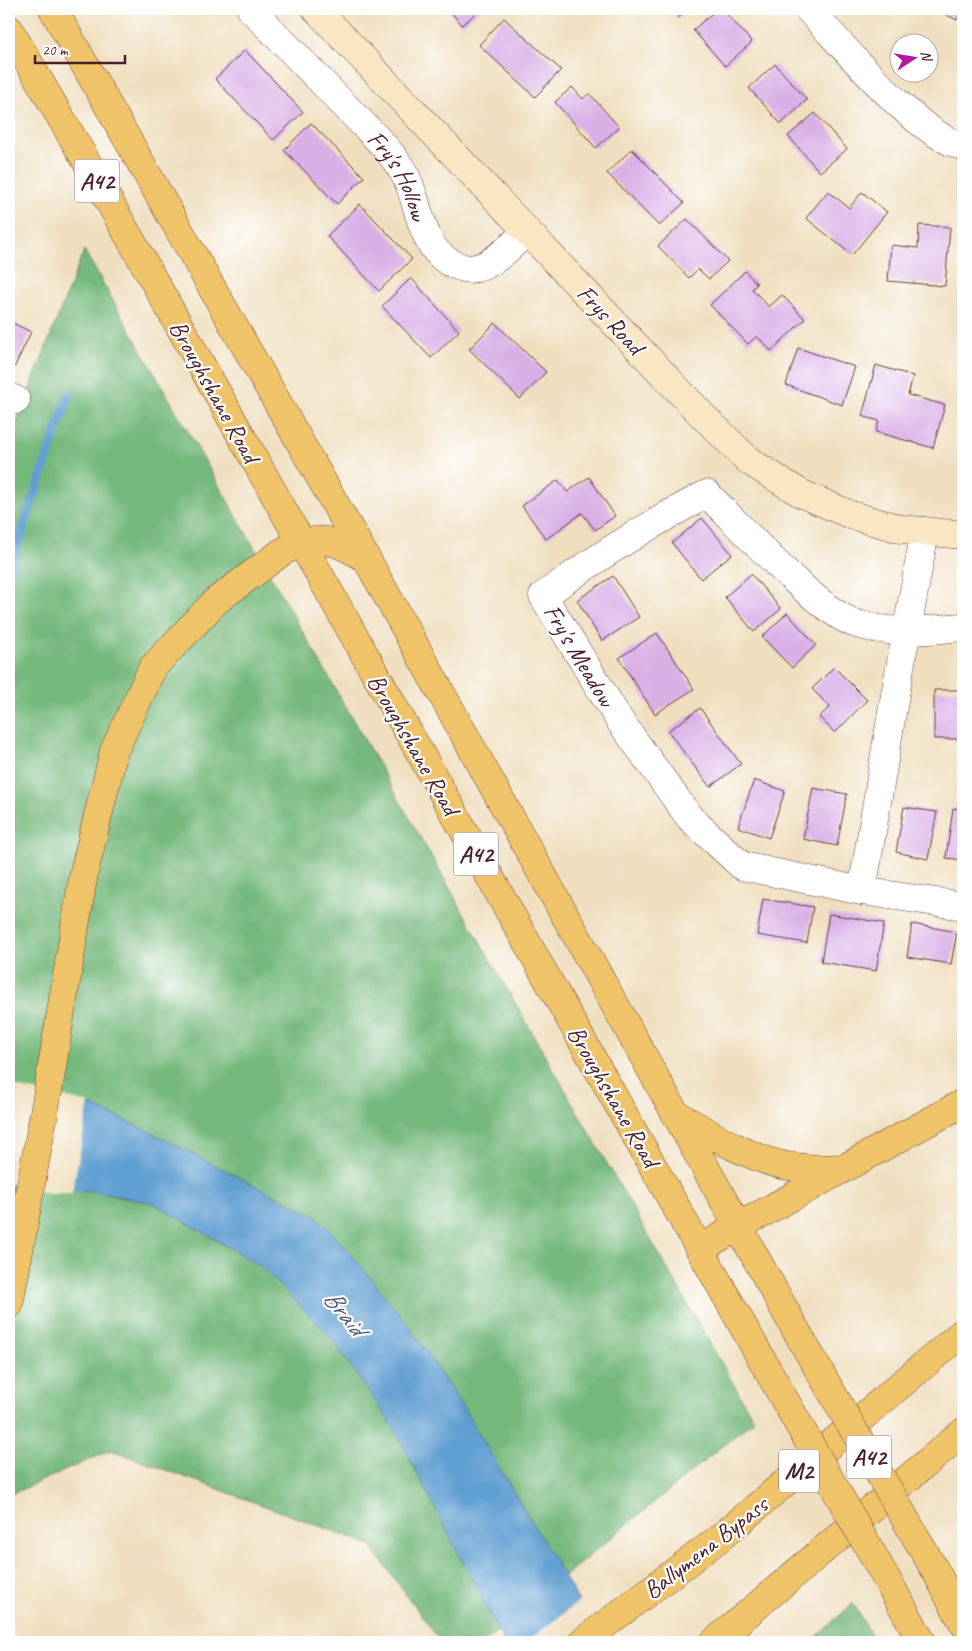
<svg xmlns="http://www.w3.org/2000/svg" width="972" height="1651" viewBox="0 0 972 1651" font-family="Caveat,sans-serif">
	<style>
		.forest { fill: #74b87c; stroke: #5f6c54 }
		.water { fill: #609fd2; stroke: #555f7e }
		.pier { fill: #efdfbf }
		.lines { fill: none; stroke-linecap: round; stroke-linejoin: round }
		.stream { stroke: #609fd2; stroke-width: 9 }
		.building { fill: #d9b0e6 }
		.street-casing { stroke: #633c41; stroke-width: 29 }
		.secondary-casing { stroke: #633c41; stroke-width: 29 }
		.primary-casing { stroke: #633c41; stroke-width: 29 }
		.highway-casing { stroke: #633c41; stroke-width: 29 }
		.street { stroke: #fff; stroke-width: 28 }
		.secondary { stroke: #f9e7c3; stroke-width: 28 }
		.primary { stroke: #efc469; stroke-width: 28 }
		.highway { stroke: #efc469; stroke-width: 28 }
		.primary-bridge-casing { stroke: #633c41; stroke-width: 29; stroke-linecap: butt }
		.primary-bridge { stroke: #efc469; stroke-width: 28 }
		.labels { text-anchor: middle; stroke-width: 4.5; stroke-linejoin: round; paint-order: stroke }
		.shield { fill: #fff; stroke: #80626b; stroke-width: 1 }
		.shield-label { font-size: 24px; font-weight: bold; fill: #4a1f2b }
		.street-label { font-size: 25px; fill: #4a1f2b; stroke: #fff }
		.water-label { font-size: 26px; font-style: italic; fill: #545976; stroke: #fff }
	</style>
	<rect width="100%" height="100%" fill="#fff"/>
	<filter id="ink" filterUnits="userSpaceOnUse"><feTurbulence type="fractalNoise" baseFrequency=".02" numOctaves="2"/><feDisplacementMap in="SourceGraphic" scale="10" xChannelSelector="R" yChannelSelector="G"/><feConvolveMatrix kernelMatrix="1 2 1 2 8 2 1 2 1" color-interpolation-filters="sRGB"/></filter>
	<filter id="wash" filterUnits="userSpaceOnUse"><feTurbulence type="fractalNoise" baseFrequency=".0096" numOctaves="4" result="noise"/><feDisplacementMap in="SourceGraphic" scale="20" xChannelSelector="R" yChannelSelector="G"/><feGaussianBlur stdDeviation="1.12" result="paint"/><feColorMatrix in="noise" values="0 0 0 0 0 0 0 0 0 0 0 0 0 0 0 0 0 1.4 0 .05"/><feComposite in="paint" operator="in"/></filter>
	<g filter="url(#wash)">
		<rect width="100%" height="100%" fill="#efdfbf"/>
		<path class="forest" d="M84 250 754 1420 485 1642H441L369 1544 111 1450 9 1495V442Z
			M853 1603 875 1642H811Z"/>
		<path class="water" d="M9 1088 95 1107 148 1131 317 1217 352 1255 410 1327 466 1412 576 1596 600 1642H504L394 1428 329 1335 260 1266 153 1203 94 1191 48 1190 9 1181Z"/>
		<path class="pier" d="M12 1086 89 1103 72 1193H48L9 1184V1103Z
			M581 1600 602 1642H526Z"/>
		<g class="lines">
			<path class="stream" d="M9 570 69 395"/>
		</g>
		<g id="blocks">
			<path class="building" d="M448 9H481L462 25Z
				M670 9H689L678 18Z
				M717 9H722L752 42 725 66 693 30Z
				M934 9H962L957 20Z
				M504 18 561 70 535 97 479 45Z
				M245 50 303 112 273 140 215 79Z
				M775 64 807 100 781 124 749 88Z
				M572 87 583 99 589 93 619 127 596 148 555 102Z
				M815 113 847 149 820 172 788 136Z
				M311 123 364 177 337 204 284 150Z
				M632 149 684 203 659 226 607 173Z
				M828 191 849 208 862 192 887 212 852 255 806 218Z
				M360 204 412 259 379 291 327 236Z
				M687 219 728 261 709 279 698 269 689 278 658 246Z
				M919 225 950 227 945 286 888 281 891 245 918 248Z
				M745 271 757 284 752 289 769 307 782 295 805 319 771 351 757 336 748 344 710 305Z
				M411 278 459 331 431 358 382 306Z
				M9 321 31 332 14 368 9 365Z
				M495 323 546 372 520 399 469 349Z
				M798 348 855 367 842 405 786 385Z
				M876 365 913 376 908 395 945 405 933 448 876 432 879 421 862 416Z
				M589 477 615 516 595 530 582 513 546 539 522 506 558 480 567 492Z
				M702 518 732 554 701 579 672 543Z
				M751 574 781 609 754 632 725 597Z
				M613 576 639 617 602 641 577 600Z
				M787 613 816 645 792 668 762 637Z
				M657 633 694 689 655 714 619 658Z
				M834 667 867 700 835 733 819 717 830 707 812 689Z
				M934 690H963V739H934Z
				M700 708 741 764 710 787 668 731Z
				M754 780 785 791 769 838 738 827Z
				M813 788 847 794 837 846 803 839Z
				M904 807 937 812 928 859 896 852Z
				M953 808 963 810V860L946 858Z
				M763 899 813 907 807 943 757 935Z
				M829 914 884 923 876 971 821 962Z
				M912 924 957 932 951 964 907 957Z"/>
		</g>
	</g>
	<g filter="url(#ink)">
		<use href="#blocks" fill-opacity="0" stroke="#633c41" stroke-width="1"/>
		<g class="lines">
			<defs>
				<g id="street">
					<path id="s1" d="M251 9C284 43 316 76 349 110 367 129 388 147 402 170 423 202 416 256 464 268 486 274 513 244 527 231"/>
					<path d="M808 9C843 45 917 136 963 146"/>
					<path d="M9 397 16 400"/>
					<path d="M925 531 895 695 862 891 963 906"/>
					<path d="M862 891 742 866 690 818 620 721 543 596C596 558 649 524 707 494 738 524 820 614 857 624 894 635 926 630 963 627"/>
				</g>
				<path id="secondary" d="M316 9 700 413 749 461 800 493 851 515 901 529 963 535"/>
				<path id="primary" d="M53 9 366 558 802 1341
					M9 29 92 171 770 1374
					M299 543C332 537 338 543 366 558
					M700 1249 739 1226
					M936 1572 963 1623
					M903 1608 922 1642"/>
				<path id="highway" d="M678 1115C710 1134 750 1159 787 1166 806 1169 823 1169 842 1168
					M739 1226 963 1103
					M9 1305 48 1091 84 872 114 751 153 667 216 601 282 552 299 543
					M582 1642 721 1537 963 1332
					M714 1642 963 1432"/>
			</defs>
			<use href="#street" class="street-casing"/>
			<use href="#secondary" class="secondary-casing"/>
			<use href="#primary" class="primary-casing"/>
			<use href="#highway" class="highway-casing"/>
			<use href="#street" class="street"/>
			<use href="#secondary" class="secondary"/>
			<use href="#primary" class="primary"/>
			<use href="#highway" class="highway"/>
			<defs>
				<path id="primary-bridge" d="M802 1341 936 1572
					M770 1374 903 1608"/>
			</defs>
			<use href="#primary-bridge" class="primary-bridge-casing"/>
			<use href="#primary-bridge" class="primary-bridge"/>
		</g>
	</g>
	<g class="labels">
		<g class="shield">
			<rect x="74.5" y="159.5" width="45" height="43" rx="4"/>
			<rect x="453.5" y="832.5" width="45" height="43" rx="4"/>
			<rect x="846.5" y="1435.5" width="45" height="43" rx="4"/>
			<rect x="779" y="1449.5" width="40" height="43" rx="4"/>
		</g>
		<g class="shield-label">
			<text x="97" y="189">A42</text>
			<text x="476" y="862">A42</text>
			<text x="869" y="1465">A42</text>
			<text x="799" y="1479">M2</text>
		</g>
		<g class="street-label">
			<text dy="9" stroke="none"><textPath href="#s1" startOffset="224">Fry's Hollow</textPath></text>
			<text transform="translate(611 319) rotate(47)" y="9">Frys Road</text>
			<text transform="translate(215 391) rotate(61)" y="9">Broughshane Road</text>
			<text transform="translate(580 655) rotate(59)" y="9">Fry's Meadow</text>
			<text transform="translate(414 744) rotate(60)" y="9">Broughshane Road</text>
			<text transform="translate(614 1096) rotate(60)" y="9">Broughshane Road</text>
			<text transform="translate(705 1547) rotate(-38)" y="9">Ballymena Bypass</text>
		</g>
		<g class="water-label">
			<text transform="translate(345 1312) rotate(51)" y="9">Braid</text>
		</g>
	</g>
	<rect width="972" height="1651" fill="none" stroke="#fff" stroke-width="30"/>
	<g transform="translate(914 58) rotate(78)"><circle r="24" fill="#ffffff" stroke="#b7a5aa"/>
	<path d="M0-4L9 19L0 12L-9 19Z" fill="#b5179e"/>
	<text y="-8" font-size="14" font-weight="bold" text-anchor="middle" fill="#4a1f2b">N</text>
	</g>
	<path d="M35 55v8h90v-8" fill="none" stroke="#4a1f2b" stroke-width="2.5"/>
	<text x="42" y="55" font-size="15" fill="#4a1f2b" stroke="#ffffff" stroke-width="4" paint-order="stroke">20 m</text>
</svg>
